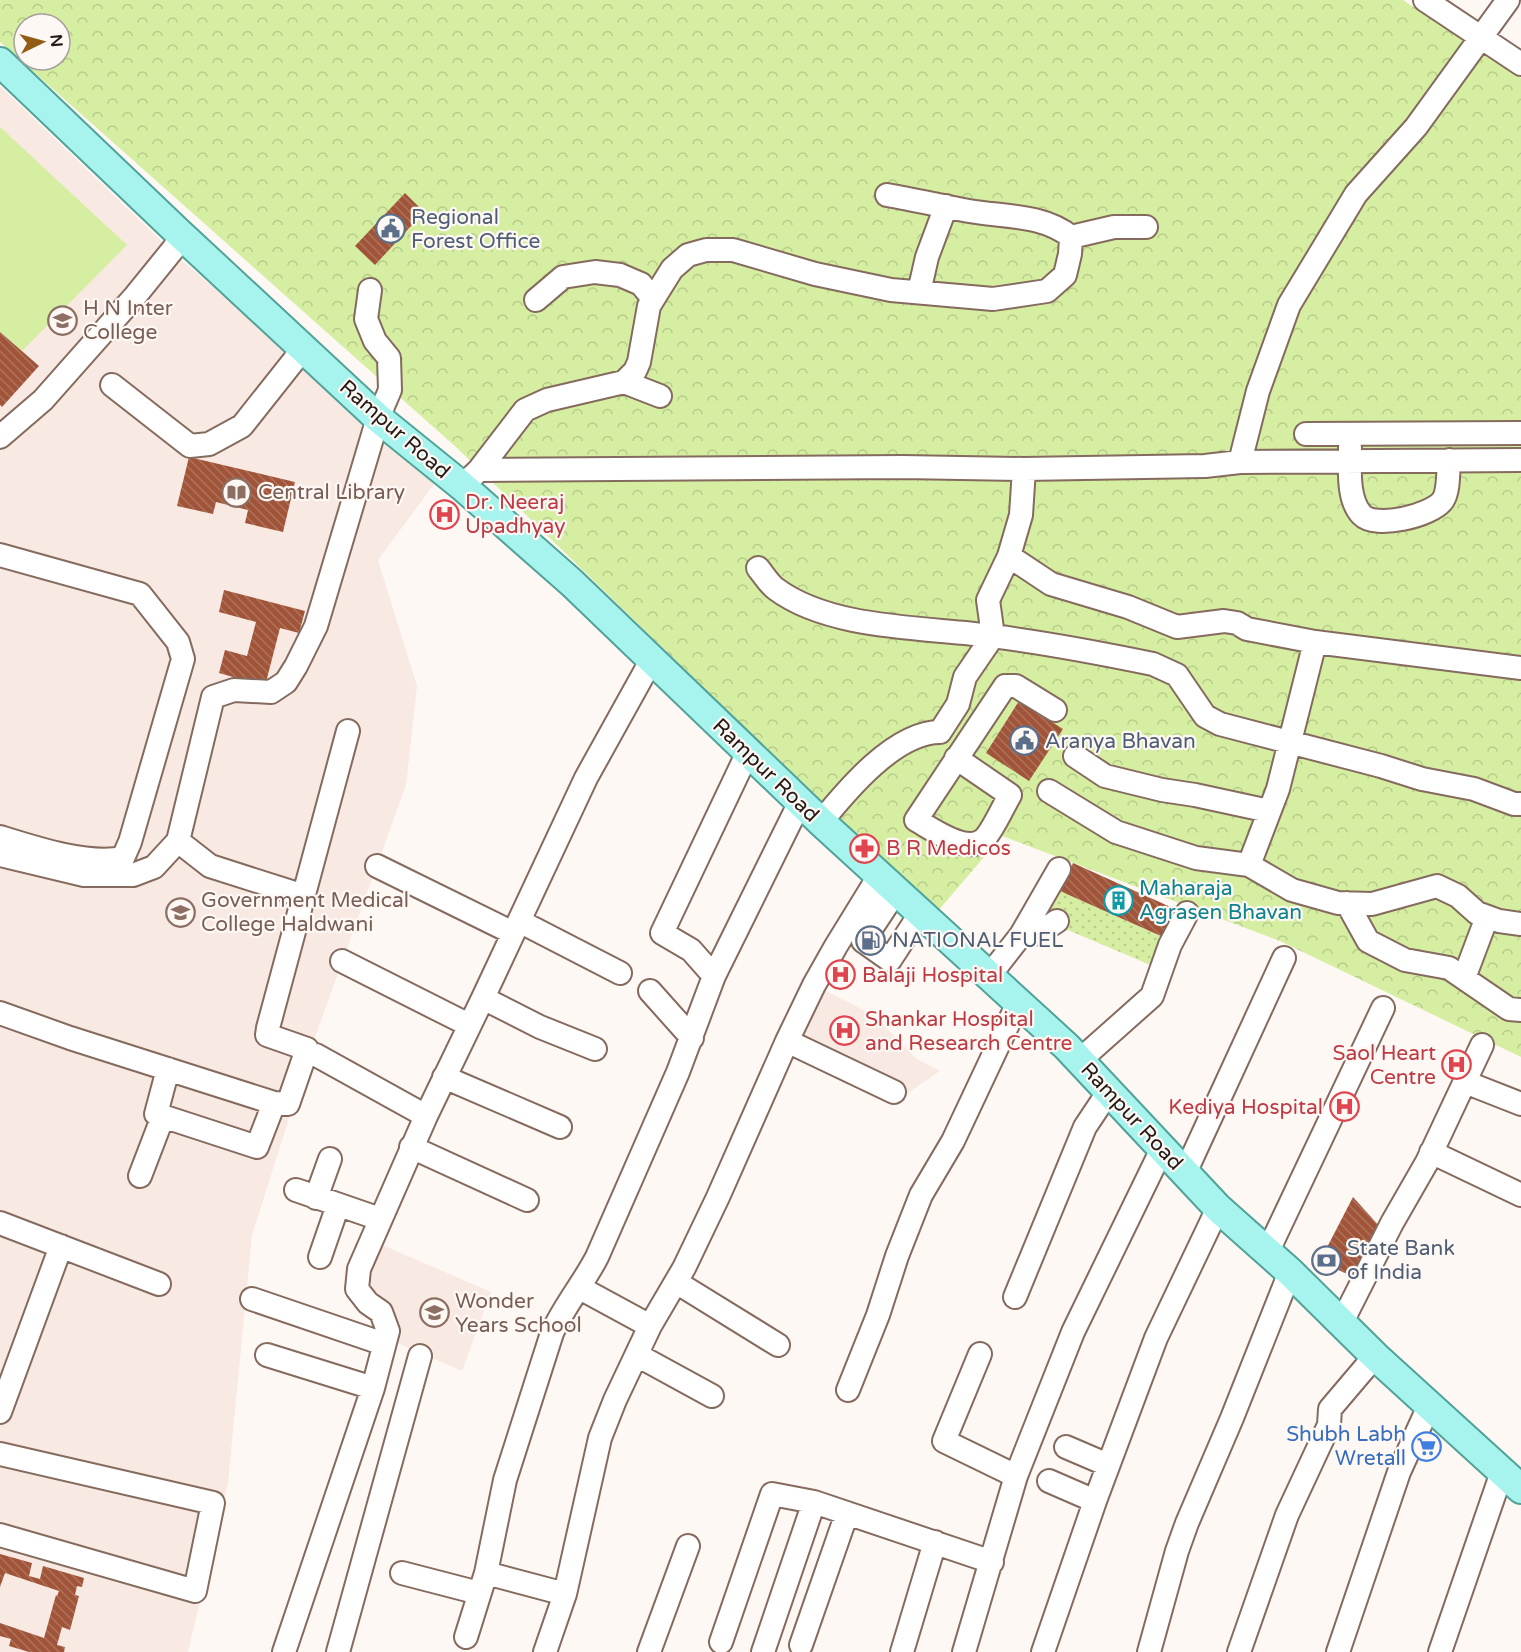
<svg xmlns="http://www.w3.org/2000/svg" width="1521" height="1652" viewBox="0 0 1521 1652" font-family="'Varela Round',sans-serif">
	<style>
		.built { fill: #f9e9e3 }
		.grass { fill: url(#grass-dots) }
		.forest { fill: url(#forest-crowns); fill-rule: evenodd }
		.park { fill: #d5eea1 }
		.building { fill: url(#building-back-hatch) }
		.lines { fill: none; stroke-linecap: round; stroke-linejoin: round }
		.minor-casing { stroke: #856a5e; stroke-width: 26 }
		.major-casing { stroke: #52a299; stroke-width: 32 }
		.minor { stroke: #fff; stroke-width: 22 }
		.major { stroke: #a6f4ed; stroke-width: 28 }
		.labels { text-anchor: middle; stroke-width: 4.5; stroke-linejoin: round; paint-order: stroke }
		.service-label { font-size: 21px; fill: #4e5e75; stroke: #fef8f5; text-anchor: start }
		.education-label { font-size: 21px; fill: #785e54; stroke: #fef8f5; text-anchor: start }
		.street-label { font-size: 21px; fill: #241914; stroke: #fef8f5 }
		.health-label { font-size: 21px; fill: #be3a42; stroke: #fef8f5; text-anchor: start }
		.culture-label { font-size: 21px; fill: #0d838f; stroke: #fef8f5; text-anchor: start }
		.shop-label { font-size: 21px; fill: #366cbe; stroke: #fef8f5; text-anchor: end }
	</style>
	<defs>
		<pattern id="grass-dots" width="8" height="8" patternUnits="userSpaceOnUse" patternTransform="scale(1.5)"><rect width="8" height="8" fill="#d5eea1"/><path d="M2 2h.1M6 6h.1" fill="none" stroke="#b7cc8a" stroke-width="1.8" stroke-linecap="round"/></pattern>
		<pattern id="forest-crowns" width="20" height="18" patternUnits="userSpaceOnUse" patternTransform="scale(1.5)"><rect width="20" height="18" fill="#d5eea1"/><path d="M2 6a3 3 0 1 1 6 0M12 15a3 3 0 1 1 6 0" fill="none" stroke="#b7cc8a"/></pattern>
		<pattern id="building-back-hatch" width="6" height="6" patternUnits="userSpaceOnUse" patternTransform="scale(1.5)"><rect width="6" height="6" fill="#a25438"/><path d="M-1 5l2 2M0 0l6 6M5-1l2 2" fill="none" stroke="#aa735e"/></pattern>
	</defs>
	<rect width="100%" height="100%" fill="#fef8f5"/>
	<path class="built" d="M0 86 178 257 369 421 435 483 378 560 417 686 406 785 314 1040 252 1235 228 1483 188 1652H0Z
		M820 988 873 1015 917 1059 940 1071 899 1099 790 1048Z
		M380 1244 491 1292 462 1371 393 1341 367 1283Z"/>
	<path class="grass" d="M1073 863 1061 891 1162 937 1175 909 1155 967 1042 919Z"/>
	<path class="forest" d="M0 0H1403L1521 78V1057L1280 941 1002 836 938 911 767 749 457 448 0 42ZM24 24H60V60H24Z"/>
	<path class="park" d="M0 127 127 245 22 351 0 332Z"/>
	<path class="building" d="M405 193 424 212 375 265 355 246Z
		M0 332 39 366 2 407 0 405Z
		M189 457 295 482 283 532 245 523 248 510 216 502 213 514 177 506Z
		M224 590 305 611 299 633 280 628 265 686 219 673 225 650 247 656 256 622 219 612Z
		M1019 701 1063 729 1029 781 986 753Z
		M1073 863 1175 909 1163 937 1060 891Z
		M1353 1197 1381 1228 1357 1279 1320 1261Z
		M0 1554 32 1563 29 1576 40 1579 43 1566 84 1578 82 1587 77 1586 75 1595 79 1596 70 1630 62 1627 57 1645 65 1647 64 1652H29L9 1646 11 1639 0 1636V1623L44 1638 56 1595 57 1596 59 1591 5 1573 0 1587Z"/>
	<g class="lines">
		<defs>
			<path id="minor" d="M1425 0 1521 64
				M1071 237 1114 227H1146
				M919 292 927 257 946 206
				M536 300 563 277 595 272 620 275 641 284 653 299
				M624 382 660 396
				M112 385 190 446 209 444 242 426 303 349
				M1306 434 1521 433
				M0 437 43 400 136 295 183 237
				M1350 448C1350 468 1347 500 1362 515 1375 529 1432 516 1443 500 1449 491 1448 471 1449 460
				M1240 462 1258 391 1289 305 1356 194 1416 127 1508 0
				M479 470 525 410 547 400 624 382 635 371 639 362 649 306 672 269 688 255 706 250H733L815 274 891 290 993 299 1047 291 1065 275 1070 254 1071 237C1043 214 1003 217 969 211 942 206 915 200 887 195
				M462 486 479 470 903 467 1024 469 1205 466 1240 462 1521 460
				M0 555 140 594 178 642 183 659 130 842 123 858C87 865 35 848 0 837
				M1009 556 1051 584 1128 607 1177 627 1224 621 1237 623 1247 629 1315 642 1521 668
				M758 568C764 575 769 584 776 589 831 630 926 627 992 636 1046 643 1100 653 1153 664L1177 675 1205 716 1220 724 1381 766 1422 779 1474 789 1514 804H1521
				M1075 756 1105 776 1162 790 1195 795 1269 811
				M956 758 1010 795C1004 805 992 832 984 839 967 855 932 829 916 820L1005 686H1016L1055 710
				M1049 791 1116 832 1196 858 1249 865 1292 890 1338 903 1372 904 1437 886 1458 896 1477 913 1499 921 1521 924
				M821 822C847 790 895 732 940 732L958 704 965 677 993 636 988 600 1009 556 1021 515 1024 469
				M178 841 210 866 304 896
				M0 855 84 875H133L154 867 178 841 213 697 234 690 271 692 286 682 296 666 316 626 378 418 390 390 389 358 375 341 366 319 370 290
				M1249 865 1278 789 1315 642
				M377 866 513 933
				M896 891 863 941 890 960 920 914
				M1347 903 1368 941 1405 960 1449 968 1509 1009 1521 1010
				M519 921 620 973
				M1021 935 1039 933 1057 921
				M342 961 469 1025
				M714 976 691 950 662 933 748 752
				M989 976 1021 935 1059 869
				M1464 978 1487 917
				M650 991 692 1038
				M483 998 540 1027 595 1049
				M0 1013 70 1038 274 1103 288 1104 307 1049 267 1035 268 1028 348 731
				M787 1041 894 1092
				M316 1055 426 1116
				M1080 1060 1152 996 1170 945 1187 913
				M168 1069 156 1114 257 1147 274 1103
				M444 1077 560 1127
				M1465 1082 1521 1104
				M411 1147 527 1200
				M1431 1152 1521 1195
				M1185 1173 1284 958
				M140 1176 163 1116
				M296 1190 380 1219
				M316 1198 330 1159
				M0 1223 159 1284
				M1267 1253 1383 1008
				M320 1257 338 1205
				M676 1282 778 1345
				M580 1288 650 1326
				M1015 1297 1085 1127 1109 1091
				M252 1299 384 1344
				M1341 1324 1392 1223 1427 1162 1482 1045
				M980 1354 944 1441 1016 1476
				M267 1355 373 1388
				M637 1355 712 1396
				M848 1390 878 1315 897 1256 921 1195 953 1141 1018 1003
				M0 1412 61 1246
				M1066 1447 1108 1465
				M0 1454 213 1503 195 1591 0 1535
				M1049 1481 1095 1501
				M402 1573 479 1593
				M486 1573 565 1594
				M466 1637 486 1573 505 1480 552 1333C564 1306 583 1284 597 1257L678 1072 714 976 800 802
				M721 1642 772 1494 814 1502
				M801 1645 847 1513
				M284 1652 373 1388 388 1331 381 1312 368 1303 357 1289 359 1269 426 1116 483 998 586 778 652 659
				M338 1652 420 1356
				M545 1652 565 1594 600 1438 615 1400 650 1326 684 1268 718 1197 787 1041 814 985 836 946 879 876
				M649 1652 688 1546
				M763 1652 814 1502 992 1562
				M902 1652 935 1542
				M964 1652 1016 1476 1073 1332 1162 1149
				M1043 1652 1095 1501 1156 1338 1218 1208
				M1149 1652 1177 1551 1187 1523 1232 1418 1290 1272
				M1239 1652 1287 1515 1329 1425 1330 1409 1375 1356
				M1338 1652 1399 1472 1429 1406
				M1440 1652 1502 1472"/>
			<path id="major" d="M0 62 178 232 378 418 462 486 572 583 821 822 1067 1047 1218 1208 1290 1272 1375 1356 1521 1489"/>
		</defs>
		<use href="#minor" class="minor-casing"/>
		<use href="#major" class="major-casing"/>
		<use href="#minor" class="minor"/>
		<use href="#major" class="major"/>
	</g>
	<defs>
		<symbol id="civic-ring" viewBox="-11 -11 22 22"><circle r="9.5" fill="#fef8f5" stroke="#5c6f8a" stroke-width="1.5"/><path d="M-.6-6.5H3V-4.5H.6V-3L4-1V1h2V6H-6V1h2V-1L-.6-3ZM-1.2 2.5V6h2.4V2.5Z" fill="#5c6f8a"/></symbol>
		<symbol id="school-ring" viewBox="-11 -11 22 22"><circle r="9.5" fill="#fef8f5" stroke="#8d6e63" stroke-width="1.5"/><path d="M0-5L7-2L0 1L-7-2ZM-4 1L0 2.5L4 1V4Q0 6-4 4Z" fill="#8d6e63"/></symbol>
		<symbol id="library-ring" viewBox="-11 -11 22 22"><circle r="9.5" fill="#fef8f5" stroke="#8d6e63" stroke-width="1.5"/><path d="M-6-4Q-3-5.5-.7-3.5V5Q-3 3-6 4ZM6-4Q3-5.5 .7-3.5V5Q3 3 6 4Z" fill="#8d6e63"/></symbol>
		<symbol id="hospital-ring" viewBox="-11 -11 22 22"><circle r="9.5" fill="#fef8f5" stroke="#e0444e" stroke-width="1.5"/><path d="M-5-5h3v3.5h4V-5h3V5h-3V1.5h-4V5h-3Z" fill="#e0444e"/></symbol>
		<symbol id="pharmacy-ring" viewBox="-11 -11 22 22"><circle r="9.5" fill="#fef8f5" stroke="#e0444e" stroke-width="1.5"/><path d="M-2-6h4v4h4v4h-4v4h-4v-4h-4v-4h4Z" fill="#e0444e"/></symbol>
		<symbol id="building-ring" viewBox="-11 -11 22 22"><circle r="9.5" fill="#fef8f5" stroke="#0f9aa8" stroke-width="1.5"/><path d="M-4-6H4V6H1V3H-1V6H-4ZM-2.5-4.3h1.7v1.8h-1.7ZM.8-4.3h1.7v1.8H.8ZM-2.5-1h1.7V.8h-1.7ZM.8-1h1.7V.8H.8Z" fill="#0f9aa8"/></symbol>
		<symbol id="university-ring" viewBox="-11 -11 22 22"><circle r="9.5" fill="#fef8f5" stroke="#8d6e63" stroke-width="1.5"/><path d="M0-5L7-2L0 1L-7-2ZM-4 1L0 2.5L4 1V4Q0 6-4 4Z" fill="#8d6e63"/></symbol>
		<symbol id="fuel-ring" viewBox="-11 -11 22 22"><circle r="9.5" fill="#fef8f5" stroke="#5c6f8a" stroke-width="1.5"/><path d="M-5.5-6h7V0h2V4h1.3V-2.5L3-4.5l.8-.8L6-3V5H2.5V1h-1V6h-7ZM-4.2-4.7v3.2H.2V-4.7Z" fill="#5c6f8a"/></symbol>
		<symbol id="bank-ring" viewBox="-11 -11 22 22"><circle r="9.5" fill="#fef8f5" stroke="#5c6f8a" stroke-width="1.5"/><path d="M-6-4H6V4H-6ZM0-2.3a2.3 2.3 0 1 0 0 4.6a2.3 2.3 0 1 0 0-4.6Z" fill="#5c6f8a"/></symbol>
		<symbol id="supermarket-ring" viewBox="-11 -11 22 22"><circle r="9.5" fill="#fef8f5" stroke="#3f7fe0" stroke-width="1.5"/><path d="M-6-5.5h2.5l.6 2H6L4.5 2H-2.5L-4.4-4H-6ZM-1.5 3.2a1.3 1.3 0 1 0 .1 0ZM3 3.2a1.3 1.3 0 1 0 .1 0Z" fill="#3f7fe0"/></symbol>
	</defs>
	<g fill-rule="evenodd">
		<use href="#civic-ring" x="374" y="212" width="33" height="33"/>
		<use href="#school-ring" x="46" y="304" width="33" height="33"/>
		<use href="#library-ring" x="220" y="476" width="33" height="33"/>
		<use href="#hospital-ring" x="428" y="498" width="33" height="33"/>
		<use href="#civic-ring" x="1008" y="724" width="33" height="33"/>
		<use href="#pharmacy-ring" x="848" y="832" width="33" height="33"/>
		<use href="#building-ring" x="1102" y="884" width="33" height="33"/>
		<use href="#university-ring" x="164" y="896" width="33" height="33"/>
		<use href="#fuel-ring" x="854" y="924" width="33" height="33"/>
		<use href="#hospital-ring" x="824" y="958" width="33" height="33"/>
		<use href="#hospital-ring" x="828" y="1014" width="33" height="33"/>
		<use href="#hospital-ring" x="1440" y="1048" width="33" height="33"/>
		<use href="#hospital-ring" x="1328" y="1090" width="33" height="33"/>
		<use href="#bank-ring" x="1310" y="1244" width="33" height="33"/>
		<use href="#school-ring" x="418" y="1296" width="33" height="33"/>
		<use href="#supermarket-ring" x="1410" y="1430" width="33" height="33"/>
	</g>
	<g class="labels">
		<g class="service-label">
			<text x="411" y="224">Regional<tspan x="411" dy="24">Forest Office</tspan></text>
			<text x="1045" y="748">Aranya Bhavan</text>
			<text x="892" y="947">NATIONAL FUEL</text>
			<text x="1347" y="1255">State Bank<tspan x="1347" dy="24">of India</tspan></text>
		</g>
		<g class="education-label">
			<text x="83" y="315">H N Inter<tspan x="83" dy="24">College</tspan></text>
			<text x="258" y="499">Central Library</text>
			<text x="201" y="907">Government Medical<tspan x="201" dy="24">College Haldwani</tspan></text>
			<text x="455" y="1308">Wonder<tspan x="455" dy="24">Years School</tspan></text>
		</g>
		<g class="street-label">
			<text transform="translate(395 429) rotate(41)" y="7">Rampur Road</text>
			<text transform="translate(766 770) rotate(44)" y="7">Rampur Road</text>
			<text transform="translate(1132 1116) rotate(47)" y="7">Rampur Road</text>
		</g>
		<g class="health-label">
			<text x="465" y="509">Dr. Neeraj<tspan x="465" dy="24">Upadhyay</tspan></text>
			<text x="886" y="855">B R Medicos</text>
			<text x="862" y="982">Balaji Hospital</text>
			<text x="865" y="1026">Shankar Hospital<tspan x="865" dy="24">and Research Centre</tspan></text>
			<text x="1436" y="1060" text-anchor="end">Saol Heart<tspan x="1436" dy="24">Centre</tspan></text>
			<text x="1323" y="1114" text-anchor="end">Kediya Hospital</text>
		</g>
		<g class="culture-label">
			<text x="1139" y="895">Maharaja<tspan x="1139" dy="24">Agrasen Bhavan</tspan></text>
		</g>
		<g class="shop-label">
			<text x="1406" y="1441">Shubh Labh<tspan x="1406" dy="24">Wretall</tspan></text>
		</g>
	</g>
	<g transform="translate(42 42) rotate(85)"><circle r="28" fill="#fef8f5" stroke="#a79f9b" stroke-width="1.5"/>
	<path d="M0-4.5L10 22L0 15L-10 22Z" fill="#935c15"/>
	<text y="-9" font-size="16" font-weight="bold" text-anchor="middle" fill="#241914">N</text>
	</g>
</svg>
